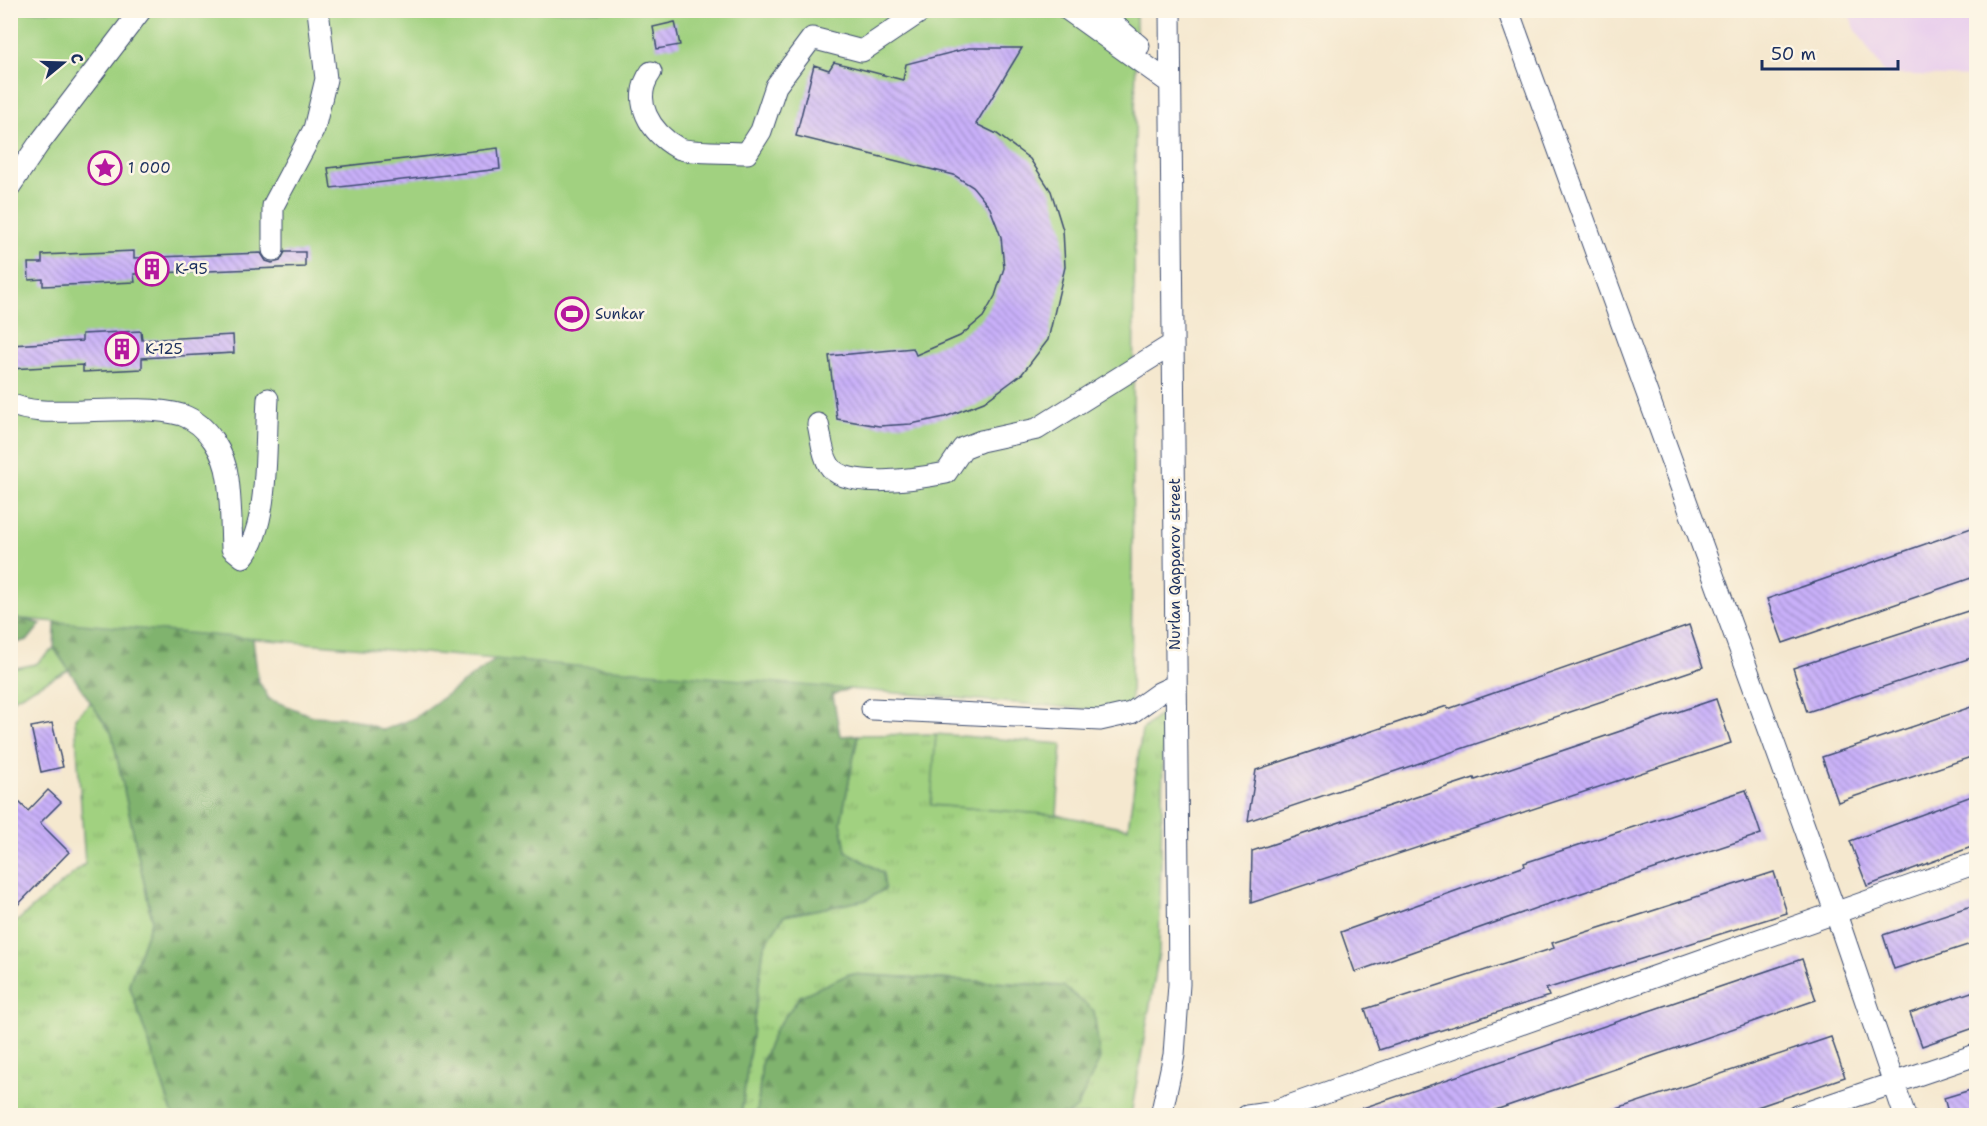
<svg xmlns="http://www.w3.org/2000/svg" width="1987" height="1126" viewBox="0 0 1987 1126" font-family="'Shantell Sans',sans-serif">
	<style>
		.built { fill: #ead1ec }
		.grass { fill: url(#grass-tufts); stroke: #5e806f; stroke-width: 1.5 }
		.forest { fill: url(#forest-firs); stroke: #4e7166; stroke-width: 1.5 }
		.garden { fill: #a1d180; stroke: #5e806f; stroke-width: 1.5 }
		.building { fill: url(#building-back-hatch) }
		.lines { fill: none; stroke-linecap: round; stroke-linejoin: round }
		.minor-casing { stroke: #3c4b6f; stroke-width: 23 }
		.minor { stroke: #fff; stroke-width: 21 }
		.labels { text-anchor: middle; stroke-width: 5; stroke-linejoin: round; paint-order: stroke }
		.poi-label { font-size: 15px; fill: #1b2f5e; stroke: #fcf5e5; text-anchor: start }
		.street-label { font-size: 15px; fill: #1b2f5e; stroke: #fcf5e5 }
	</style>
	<defs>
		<pattern id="grass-tufts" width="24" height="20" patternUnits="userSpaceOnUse" patternTransform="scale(1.5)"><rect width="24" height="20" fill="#a1d180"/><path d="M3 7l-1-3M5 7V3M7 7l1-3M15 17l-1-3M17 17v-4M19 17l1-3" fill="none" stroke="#8ab471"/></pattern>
		<pattern id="forest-firs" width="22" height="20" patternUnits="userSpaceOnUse" patternTransform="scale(1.5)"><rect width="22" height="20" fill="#80b36e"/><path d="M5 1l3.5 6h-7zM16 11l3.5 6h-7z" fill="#68925e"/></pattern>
		<pattern id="building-back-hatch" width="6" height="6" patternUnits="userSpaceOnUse" patternTransform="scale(1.5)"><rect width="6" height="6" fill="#c9b0f9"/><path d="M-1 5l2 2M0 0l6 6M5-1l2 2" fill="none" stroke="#a290cd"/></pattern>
	</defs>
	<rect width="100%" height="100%" fill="#fcf5e5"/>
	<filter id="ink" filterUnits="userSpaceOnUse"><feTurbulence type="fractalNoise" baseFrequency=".0167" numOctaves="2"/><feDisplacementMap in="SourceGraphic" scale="12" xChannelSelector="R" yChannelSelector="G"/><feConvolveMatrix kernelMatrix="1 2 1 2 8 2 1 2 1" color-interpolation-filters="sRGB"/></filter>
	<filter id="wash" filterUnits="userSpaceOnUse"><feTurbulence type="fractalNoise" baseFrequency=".008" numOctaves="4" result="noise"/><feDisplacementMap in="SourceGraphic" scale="24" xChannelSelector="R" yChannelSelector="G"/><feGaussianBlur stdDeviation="1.35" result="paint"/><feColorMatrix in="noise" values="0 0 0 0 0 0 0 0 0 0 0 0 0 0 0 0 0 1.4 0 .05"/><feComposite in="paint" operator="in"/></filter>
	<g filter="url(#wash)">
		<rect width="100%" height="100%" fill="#f5e8cf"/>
		<path class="built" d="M1847 11H1976V77L1885 74 1856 30Z"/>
		<path class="grass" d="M54 648 69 670 11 700V669L36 664Z
			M91 702 112 734 152 919 129 984 173 1115H11L10 927 85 864 75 718Z
			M1164 711 1159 953 1131 1115H1067L1077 1107 1063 986 849 974 775 1030 762 1061 757 1115 741 1116 764 946 783 916 866 900 883 873 846 851 841 822 858 735 936 734 932 805 1057 815 1128 828 1142 730Z"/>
		<path class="forest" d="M62 481 243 557 258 680 269 699 312 716 350 718 383 730 414 718 495 660 528 627 883 676 833 695 840 736 858 735 841 822 846 851 883 873 885 889 866 900 784 916 764 946 741 1115H173L129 984 152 919 112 734 54 648Z
			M11 616 41 624 28 640 11 644Z
			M849 974 1063 986 1094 1011 1100 1059 1077 1108 1067 1115H757L762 1061 775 1030 800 996Z"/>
		<path class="garden" d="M10 11H1136L1131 713 11 618Z
			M936 734 1062 744 1057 815 931 805Z"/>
		<g id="blocks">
			<path class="building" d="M675 22 680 45 657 49 653 27Z
				M969 48H1022L976 124 997 134 1030 159 1051 191 1063 230 1065 267 1048 340 1022 374 984 402 945 417 911 424 879 426 837 419 829 356 913 348 916 355 960 336 983 317 995 296 1004 268 1001 237 990 208 973 187 954 175 796 136 814 65 829 70 834 62 903 80 906 64Z
				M498 148 500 169 331 188 328 168Z
				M134 251V258L261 253 266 261 272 263 280 261 285 252H305V267L134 274 135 282 43 286V279L29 280 28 263H42V255Z
				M141 331 142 340 233 335 234 353 142 358V369L83 372V365L10 369V345L82 341V334Z
				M1977 526V576L1783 643 1767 599Z
				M1977 608V656L1807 712 1793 668Z
				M1689 625 1703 667 1248 821 1256 770 1447 706 1448 709Z
				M1716 699 1731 743 1251 903 1252 851 1474 778 1475 780Z
				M1977 705V755L1838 802 1822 757Z
				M52 723 63 767 41 772 31 727Z
				M48 790 61 802 40 823 69 852 10 913V793L28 811Z
				M1746 790 1761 834 1539 907 1355 972 1341 932 1525 866 1524 863Z
				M1977 794V845L1867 886 1850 841Z
				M1774 872 1787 913 1546 989 1549 996 1379 1050 1365 1009 1554 948 1552 943Z
				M1977 904V942L1894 969 1883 935Z
				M1802 959 1816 1000 1478 1116H1348V1113Z
				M1977 990V1027L1922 1046 1910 1013Z
				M1831 1037 1845 1077 1731 1116H1605V1113Z
				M1977 1088V1116H1949L1944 1098Z"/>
		</g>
	</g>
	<g filter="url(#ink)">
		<use href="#blocks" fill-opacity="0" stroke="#3c4b6f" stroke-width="1.5"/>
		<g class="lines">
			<defs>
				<path id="minor" d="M1068 10 1170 83
					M1097 10 1139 46
					M1508 10 1836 914 1905 1116
					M651 72C630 101 651 133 678 148 687 153 734 152 747 153L761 131 776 86 812 38 862 51 923 10
					M10 186 38 145 141 10
					M273 250V206L314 129 326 79 318 10
					M10 404C34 414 58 411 82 411 111 410 156 407 182 415 208 424 225 454 228 479 231 502 231 525 232 548L243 557C270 525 265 443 268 399
					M818 424C821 436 822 454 829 465 844 491 921 478 946 473L963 448 981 441 1037 429 1173 344
					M872 709 1100 720 1131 713 1159 693 1176 685
					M1161 1116 1174 1055 1179 984 1170 10
					M1247 1116 1269 1113 1976 863
					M1797 1116 1976 1055"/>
			</defs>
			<use href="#minor" class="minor-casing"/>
			<use href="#minor" class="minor"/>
		</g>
	</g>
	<defs>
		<symbol id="sight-ring" viewBox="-11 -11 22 22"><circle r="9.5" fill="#fcf5e5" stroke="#b5179e" stroke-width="1.5"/><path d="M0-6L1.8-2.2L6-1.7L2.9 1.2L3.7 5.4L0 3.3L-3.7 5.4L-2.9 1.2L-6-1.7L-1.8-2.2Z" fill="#b5179e"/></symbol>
		<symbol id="building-ring" viewBox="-11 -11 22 22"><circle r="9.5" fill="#fcf5e5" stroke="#b5179e" stroke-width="1.5"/><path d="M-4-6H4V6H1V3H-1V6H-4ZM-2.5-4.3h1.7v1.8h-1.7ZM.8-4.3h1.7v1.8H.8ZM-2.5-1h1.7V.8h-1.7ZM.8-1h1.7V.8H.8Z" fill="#b5179e"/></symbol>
		<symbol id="stadium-ring" viewBox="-11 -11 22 22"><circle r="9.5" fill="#fcf5e5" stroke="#b5179e" stroke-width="1.5"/><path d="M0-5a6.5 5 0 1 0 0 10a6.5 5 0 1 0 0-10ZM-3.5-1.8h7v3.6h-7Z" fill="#b5179e"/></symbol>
	</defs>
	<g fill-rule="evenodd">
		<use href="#sight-ring" x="86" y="149" width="38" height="38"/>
		<use href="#building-ring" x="133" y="250" width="38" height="38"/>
		<use href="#stadium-ring" x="553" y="295" width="38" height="38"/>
		<use href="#building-ring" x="103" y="330" width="38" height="38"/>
	</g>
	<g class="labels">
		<g class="poi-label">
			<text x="128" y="173">1 000</text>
			<text x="175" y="274">K-95</text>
			<text x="595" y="319">Sunkar</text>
			<text x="145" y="354">K-125</text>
		</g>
		<g class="street-label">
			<text transform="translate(1175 564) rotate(-90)" y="5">Nurlan Qapparov street</text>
		</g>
	</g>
	<rect width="1987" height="1126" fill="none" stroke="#fcf5e5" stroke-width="36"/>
	<g transform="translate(63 63) rotate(71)" stroke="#fcf5e5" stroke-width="4.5" paint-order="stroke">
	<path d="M0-4.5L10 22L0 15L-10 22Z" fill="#1b2f5e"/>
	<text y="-9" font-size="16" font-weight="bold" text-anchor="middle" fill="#1b2f5e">С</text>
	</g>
	<path d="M1762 60v9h136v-9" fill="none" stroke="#1b2f5e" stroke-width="3"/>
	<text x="1771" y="60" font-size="18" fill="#1b2f5e" stroke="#fcf5e5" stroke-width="4.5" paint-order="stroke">50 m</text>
</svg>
